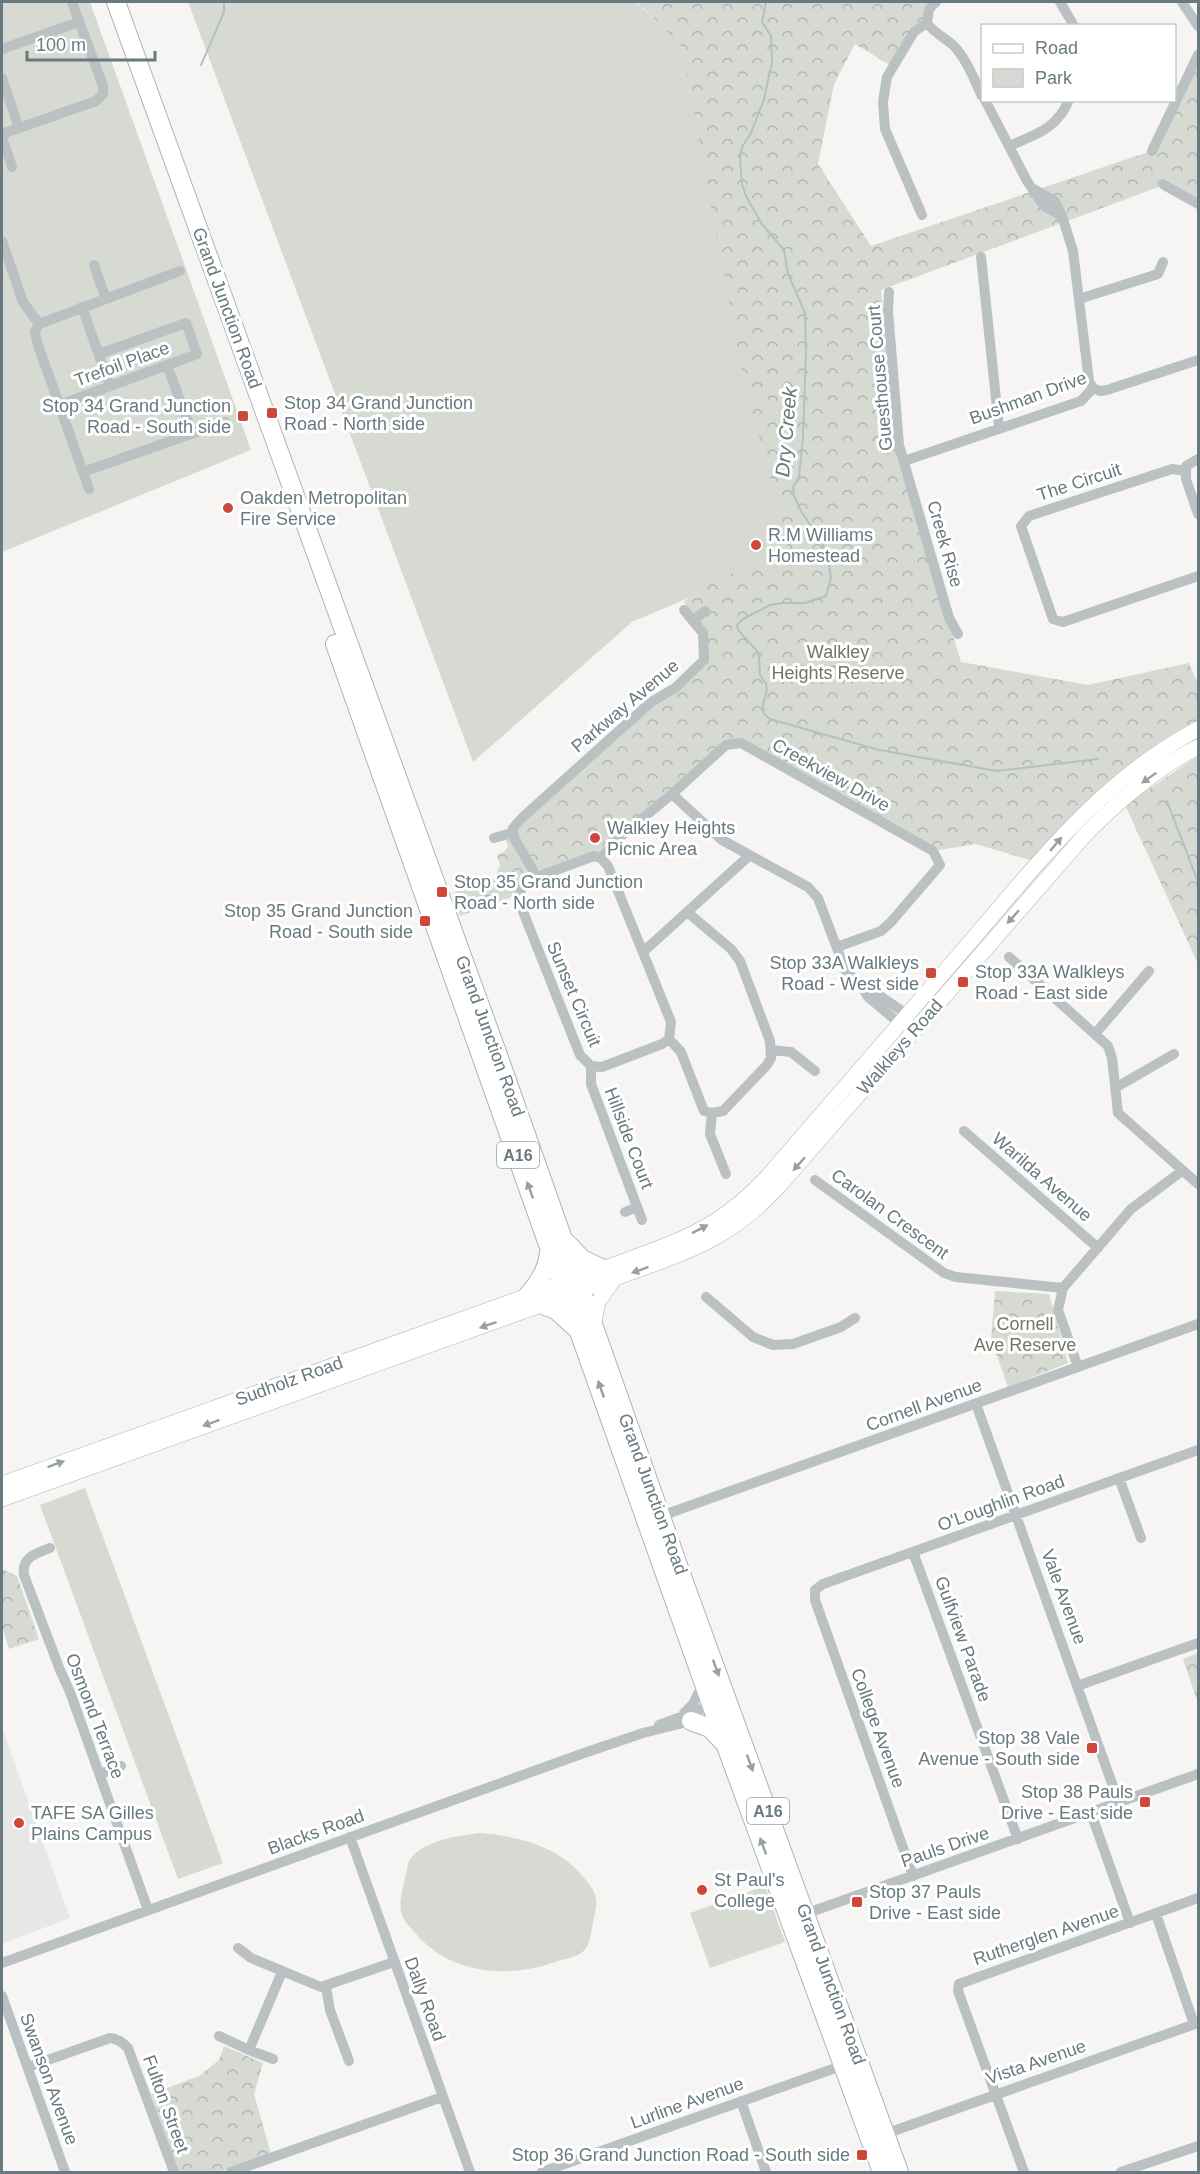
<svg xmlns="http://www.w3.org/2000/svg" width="1200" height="2174" viewBox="0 0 1200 2174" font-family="Helvetica,sans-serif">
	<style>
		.built { fill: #e6e7e6 }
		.green { fill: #d6dad3 }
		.forest { fill: url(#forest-crowns) }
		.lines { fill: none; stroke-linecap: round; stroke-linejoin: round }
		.stream { stroke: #b4c1c3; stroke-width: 2 }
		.major-casing { stroke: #afb4b6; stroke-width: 16 }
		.highway-casing { stroke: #afb3b5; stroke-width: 20 }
		.minor { stroke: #bbc0c2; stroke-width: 10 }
		.major { stroke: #fff; stroke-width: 15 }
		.highway { stroke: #fff; stroke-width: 18 }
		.oneway { fill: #95a1a6 }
		.poi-dot { fill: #cf473a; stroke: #fff; stroke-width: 2 }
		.labels { text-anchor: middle; stroke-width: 6; stroke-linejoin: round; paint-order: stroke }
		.shield { fill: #fff; stroke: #95a1a6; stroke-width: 1.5 }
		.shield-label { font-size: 16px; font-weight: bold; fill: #687980 }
		.street-label { font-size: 18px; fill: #687980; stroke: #fff }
		.poi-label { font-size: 18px; fill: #687980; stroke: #fff; text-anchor: start }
		.park-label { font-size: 18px; fill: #6d7866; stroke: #fff }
		.water-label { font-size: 20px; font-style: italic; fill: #647a7d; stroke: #fff }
	</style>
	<defs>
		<pattern id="forest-crowns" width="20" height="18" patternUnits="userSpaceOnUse" patternTransform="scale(1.5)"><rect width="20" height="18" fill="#d6dad3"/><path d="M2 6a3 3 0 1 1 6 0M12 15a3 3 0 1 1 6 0" fill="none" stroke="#b1b6b0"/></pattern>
	</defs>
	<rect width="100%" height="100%" fill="#f6f5f3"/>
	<path class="built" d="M2 1728 70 1918 2 1944Z"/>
	<path class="green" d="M2 2H90L251 450 2 552Z
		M188 2H636L681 44 790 555 632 622 473 762Z
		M85 1488 223 1863 178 1879 40 1505Z
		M480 1833C519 1836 561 1847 585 1879 590 1885 595 1891 596 1899 597 1906 595 1914 593 1921 591 1933 591 1947 580 1954 574 1957 565 1959 558 1961 510 1979 451 1975 416 1934 410 1927 403 1921 401 1912 398 1900 407 1875 408 1863 420 1840 458 1836 480 1833Z
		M765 1886 785 1942 710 1968 690 1913Z"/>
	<path class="forest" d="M637 2H936L893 67 855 44 834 84 818 164 871 246 1151 151 1198 46V204L1164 185 881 290 897 447 961 662 1088 685 1189 663 1198 684V731L1119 781 1040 863 976 844 933 851 741 743 726 745 601 858 540 870 535 868 518 837 519 827 704 660 703 633 684 602 708 581 790 555 741 368 681 45Z
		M1198 756V964L1125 805Z
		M508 837 529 871 515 887V896L460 916 452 893 494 878 500 866 497 855 504 852 508 847 506 840Z
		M995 1291 1049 1294 1068 1363 1008 1387 991 1339Z
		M2 1569 17 1576 39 1639 9 1649 2 1627Z
		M1198 1653V1703L1183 1659Z
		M224 2046 263 2063 254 2094 271 2154 220 2172H179L151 2094 199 2076 219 2060Z"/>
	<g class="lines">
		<path class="stream" d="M766 2 762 22 771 36 772 62 764 99 751 133 742 147 740 158 742 184 746 196 762 224 784 250 788 274 805 313 806 352 803 437 799 477 793 487 794 496 801 511 822 543 828 558 831 578 826 596 805 603H783L770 605 743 619 737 625 738 630 756 650 759 656 760 675 766 684 767 690 763 704 764 714 770 719 879 750 997 771 1098 759
			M201 65 224 12V2
			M1167 801 1198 882"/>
		<defs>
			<path id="major" d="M593 1326 598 1302 614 1279
				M2 1484 603 1269C644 1253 691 1240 727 1213 742 1202 756 1189 769 1175 832 1102 896 1029 959 955 1032 871 1097 782 1198 729
				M2 1499 635 1271C697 1248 733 1236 779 1186L1084 836C1118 801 1155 769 1198 747"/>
			<path id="highway" d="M116 2 499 1058 684 1582 899 2172
				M335 644 726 1746 882 2172
				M567 1243 582 1259 603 1269
				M528 1295C542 1279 548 1267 550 1246
				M543 1305 556 1310 577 1329
				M691 1721 710 1728 723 1742"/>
		</defs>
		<use href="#major" class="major-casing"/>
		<use href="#highway" class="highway-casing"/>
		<path class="minor" d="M1060 2 1074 26
			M1182 2 1198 26
			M927 23C934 33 944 37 953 45 966 58 974 79 982 96
			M2 49 79 22
			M2 78 19 128
			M985 100 1027 181 1044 206 1060 215
			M2 134 96 101 103 94V86L72 2
			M2 137 12 167
			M1009 146C1036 134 1056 130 1069 100
			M1152 151 1198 55
			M1164 185 1198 204
			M1032 188 1055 201 1063 219 1073 251 1089 381 1093 388
			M922 215 885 129 883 102 887 77 914 32 927 23 929 9 936 2
			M2 241 23 302 39 324 35 332 37 342 89 489
			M981 257 999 427
			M94 265 106 299
			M889 292 888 311 899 445 949 618 958 634
			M1079 299 1158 274 1163 262
			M82 307 110 386
			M39 324 180 271
			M167 365 192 433
			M59 405 197 354 186 323 99 354
			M1198 459 1186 466V479L1198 514
			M904 461 1081 401 1093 388 1100 391 1107 390 1198 360
			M1186 471 1172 469 1029 516 1021 526 1053 619 1063 622 1198 576
			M83 472 225 422
			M693 621 705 611
			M672 794 722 840 808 887 818 898 846 972 860 984 868 997 905 1028
			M494 838 512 833
			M594 856 601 858 608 866 671 1022 669 1039 662 1044 602 1067 591 1066 580 1055 518 899 523 884 537 877Z
			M601 858 620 837 672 794 726 745 741 743 933 851 940 865 891 922 881 931 837 947
			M537 877 514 838 513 828 523 817 651 702 675 688 704 660 703 633 684 610
			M643 952 750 855
			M1009 957 1108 1046 1112 1058 1118 1113 1198 1184
			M860 984 869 988 912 1018
			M1095 1034 1149 971
			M669 1039 681 1052 704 1111 712 1113 723 1111 767 1065 771 1058 770 1041 740 961 731 949 687 912
			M771 1050 791 1052 815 1071
			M591 1066V1084L642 1220
			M1115 1088 1174 1054
			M712 1113 710 1134 726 1174
			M964 1131 1098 1248
			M815 1180 944 1273 956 1277 1063 1288 1131 1209 1182 1171
			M625 1212 637 1207
			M1063 1288 1058 1310 1078 1367
			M706 1297 753 1337 773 1345 793 1344 841 1327 855 1318
			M976 1404 1119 1803
			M1119 1478 1141 1538
			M661 1516 1198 1324
			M50 1548C37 1553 21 1557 24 1575L60 1670 70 1692 148 1910
			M913 1552 1018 1839
			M1077 1686 1198 1643
			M684 1713 693 1704 703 1684
			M659 1725 715 1704
			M100 1774 121 1766
			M1091 1813 1130 1923
			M350 1837 470 2172
			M913 1876 815 1600V1590L823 1584 1198 1450
			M805 1914 1198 1774
			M1156 1914 1194 2024
			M238 1948 251 1958 321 1987 394 1962
			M2 1963 584 1753 643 1733 695 1720
			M326 1987 330 2010 349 2061
			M2 1996 65 2172
			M219 2036 249 2050 273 2059
			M249 2050 282 1972
			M28 2067 110 2038C118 2039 122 2042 128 2048L174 2172
			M741 2101 766 2172
			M885 2134 1198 2023
			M231 2172 442 2097
			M542 2172 844 2065
			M1024 2172 958 1991 959 1984 1198 1898
			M1121 2172 1198 2146"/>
		<use href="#major" class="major"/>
		<use href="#highway" class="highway"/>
	</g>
	<defs><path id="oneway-solid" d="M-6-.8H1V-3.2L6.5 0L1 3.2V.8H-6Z" transform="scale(1.5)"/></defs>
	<g class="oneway">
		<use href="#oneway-solid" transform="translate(1149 778) rotate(145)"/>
		<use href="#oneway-solid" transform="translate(1056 844) rotate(-50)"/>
		<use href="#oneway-solid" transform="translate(1013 917) rotate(131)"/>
		<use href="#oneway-solid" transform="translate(799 1164) rotate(132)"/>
		<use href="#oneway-solid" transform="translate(530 1190) rotate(-110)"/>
		<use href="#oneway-solid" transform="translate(700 1229) rotate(-27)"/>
		<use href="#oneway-solid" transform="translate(640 1270) rotate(160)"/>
		<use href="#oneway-solid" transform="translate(488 1325) rotate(161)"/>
		<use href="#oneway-solid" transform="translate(601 1389) rotate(-109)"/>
		<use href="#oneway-solid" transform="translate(211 1423) rotate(160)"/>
		<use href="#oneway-solid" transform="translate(56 1464) rotate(-20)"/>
		<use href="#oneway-solid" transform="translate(716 1668) rotate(70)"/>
		<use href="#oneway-solid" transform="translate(750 1763) rotate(70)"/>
		<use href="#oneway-solid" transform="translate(763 1846) rotate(-110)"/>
	</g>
	<g class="poi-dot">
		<rect x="266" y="407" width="12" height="12" rx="3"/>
		<rect x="237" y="410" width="12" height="12" rx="3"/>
		<circle cx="228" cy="508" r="6"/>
		<circle cx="756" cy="545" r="6"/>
		<circle cx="595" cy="838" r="6"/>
		<rect x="436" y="886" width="12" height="12" rx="3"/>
		<rect x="419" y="915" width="12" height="12" rx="3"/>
		<rect x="925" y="967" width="12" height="12" rx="3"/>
		<rect x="957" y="976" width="12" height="12" rx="3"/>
		<rect x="1086" y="1742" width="12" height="12" rx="3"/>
		<rect x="1139" y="1796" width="12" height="12" rx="3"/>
		<circle cx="19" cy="1823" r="6"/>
		<circle cx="702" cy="1890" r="6"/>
		<rect x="851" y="1896" width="12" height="12" rx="3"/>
		<rect x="856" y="2149" width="12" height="12" rx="3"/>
	</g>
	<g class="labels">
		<g class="shield">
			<rect x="497" y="1142" width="42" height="26" rx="4.5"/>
			<rect x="747" y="1798" width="42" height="26" rx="4.5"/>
		</g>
		<g class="shield-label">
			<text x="518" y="1161">A16</text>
			<text x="768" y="1817">A16</text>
		</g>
		<g class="street-label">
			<text transform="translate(227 308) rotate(70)" y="6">Grand Junction Road</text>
			<text transform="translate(122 364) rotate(-20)" y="6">Trefoil Place</text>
			<text transform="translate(880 378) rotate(-95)" y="6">Guesthouse Court</text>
			<text transform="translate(1028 398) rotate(-20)" y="6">Bushman Drive</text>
			<text transform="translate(1079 482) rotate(-18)" y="6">The Circuit</text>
			<text transform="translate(945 544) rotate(74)" y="6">Creek Rise</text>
			<text transform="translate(625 706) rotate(-40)" y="6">Parkway Avenue</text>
			<text transform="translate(831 775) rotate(29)" y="6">Creekview Drive</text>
			<text transform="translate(574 994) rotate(67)" y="6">Sunset Circuit</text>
			<text transform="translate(490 1036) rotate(70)" y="6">Grand Junction Road</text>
			<text transform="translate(900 1047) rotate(-49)" y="6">Walkleys Road</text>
			<text transform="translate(629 1138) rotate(69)" y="6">Hillside Court</text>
			<text transform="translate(1042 1177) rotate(41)" y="6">Warilda Avenue</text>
			<text transform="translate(890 1214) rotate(36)" y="6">Carolan Crescent</text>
			<text transform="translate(289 1381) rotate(-20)" y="6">Sudholz Road</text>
			<text transform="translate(924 1405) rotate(-20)" y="6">Cornell Avenue</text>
			<text transform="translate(653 1494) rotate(70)" y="6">Grand Junction Road</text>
			<text transform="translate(1001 1503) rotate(-20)" y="6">O'Loughlin Road</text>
			<text transform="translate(1064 1597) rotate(70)" y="6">Vale Avenue</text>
			<text transform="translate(963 1639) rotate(70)" y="6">Gulfview Parade</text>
			<text transform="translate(95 1716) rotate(69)" y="6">Osmond Terrace</text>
			<text transform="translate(878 1728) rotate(70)" y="6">College Avenue</text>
			<text transform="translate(316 1832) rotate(-20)" y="6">Blacks Road</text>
			<text transform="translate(945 1847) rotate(-19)" y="6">Pauls Drive</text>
			<text transform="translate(1046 1935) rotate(-19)" y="6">Rutherglen Avenue</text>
			<text transform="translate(831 1984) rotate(70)" y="6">Grand Junction Road</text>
			<text transform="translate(425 1999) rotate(70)" y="6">Dally Road</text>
			<text transform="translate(1036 2062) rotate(-19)" y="6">Vista Avenue</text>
			<text transform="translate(49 2079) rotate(70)" y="6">Swanson Avenue</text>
			<text transform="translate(687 2103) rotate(-20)" y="6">Lurline Avenue</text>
			<text transform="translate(166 2104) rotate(70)" y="6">Fulton Street</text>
		</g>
		<g class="poi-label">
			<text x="284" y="409">Stop 34 Grand Junction<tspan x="284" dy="21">Road - North side</tspan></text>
			<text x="231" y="412" text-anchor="end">Stop 34 Grand Junction<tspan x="231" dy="21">Road - South side</tspan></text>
			<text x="240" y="504">Oakden Metropolitan<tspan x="240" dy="21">Fire Service</tspan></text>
			<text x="768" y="541">R.M Williams<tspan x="768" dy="21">Homestead</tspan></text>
			<text x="607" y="834">Walkley Heights<tspan x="607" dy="21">Picnic Area</tspan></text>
			<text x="454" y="888">Stop 35 Grand Junction<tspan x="454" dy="21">Road - North side</tspan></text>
			<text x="413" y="917" text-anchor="end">Stop 35 Grand Junction<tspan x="413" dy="21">Road - South side</tspan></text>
			<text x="919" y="969" text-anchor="end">Stop 33A Walkleys<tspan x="919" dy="21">Road - West side</tspan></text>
			<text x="975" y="978">Stop 33A Walkleys<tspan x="975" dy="21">Road - East side</tspan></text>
			<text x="1080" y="1744" text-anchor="end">Stop 38 Vale<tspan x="1080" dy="21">Avenue - South side</tspan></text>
			<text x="1133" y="1798" text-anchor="end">Stop 38 Pauls<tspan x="1133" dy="21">Drive - East side</tspan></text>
			<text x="31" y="1819">TAFE SA Gilles<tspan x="31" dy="21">Plains Campus</tspan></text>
			<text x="714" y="1886">St Paul's<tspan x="714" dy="21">College</tspan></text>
			<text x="869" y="1898">Stop 37 Pauls<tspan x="869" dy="21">Drive - East side</tspan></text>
			<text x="850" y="2161" text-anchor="end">Stop 36 Grand Junction Road - South side</text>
		</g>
		<g class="park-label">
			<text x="838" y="658">Walkley<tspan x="838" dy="21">Heights Reserve</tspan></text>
			<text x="1025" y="1330">Cornell<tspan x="1025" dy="21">Ave Reserve</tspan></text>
		</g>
		<g class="water-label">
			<text transform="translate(786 432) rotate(-85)" y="7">Dry Creek</text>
		</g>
	</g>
	<rect width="1200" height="2174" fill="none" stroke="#687980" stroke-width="6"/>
	<rect x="981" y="24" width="195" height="78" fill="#ffffff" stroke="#c3c9cc" stroke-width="1.5"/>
	<rect x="993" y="44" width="30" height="9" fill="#ffffff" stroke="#c3c9cc" stroke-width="1.5"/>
	<text x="1035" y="54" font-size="18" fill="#687980">Road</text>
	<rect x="993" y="69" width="30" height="18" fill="#d6dad3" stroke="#c3c9cc" stroke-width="1.5"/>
	<text x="1035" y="84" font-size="18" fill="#687980">Park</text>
	<path d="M27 51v9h128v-9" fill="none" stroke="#687980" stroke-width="3"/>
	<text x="36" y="51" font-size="18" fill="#687980" stroke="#ffffff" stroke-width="4.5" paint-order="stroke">100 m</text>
</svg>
